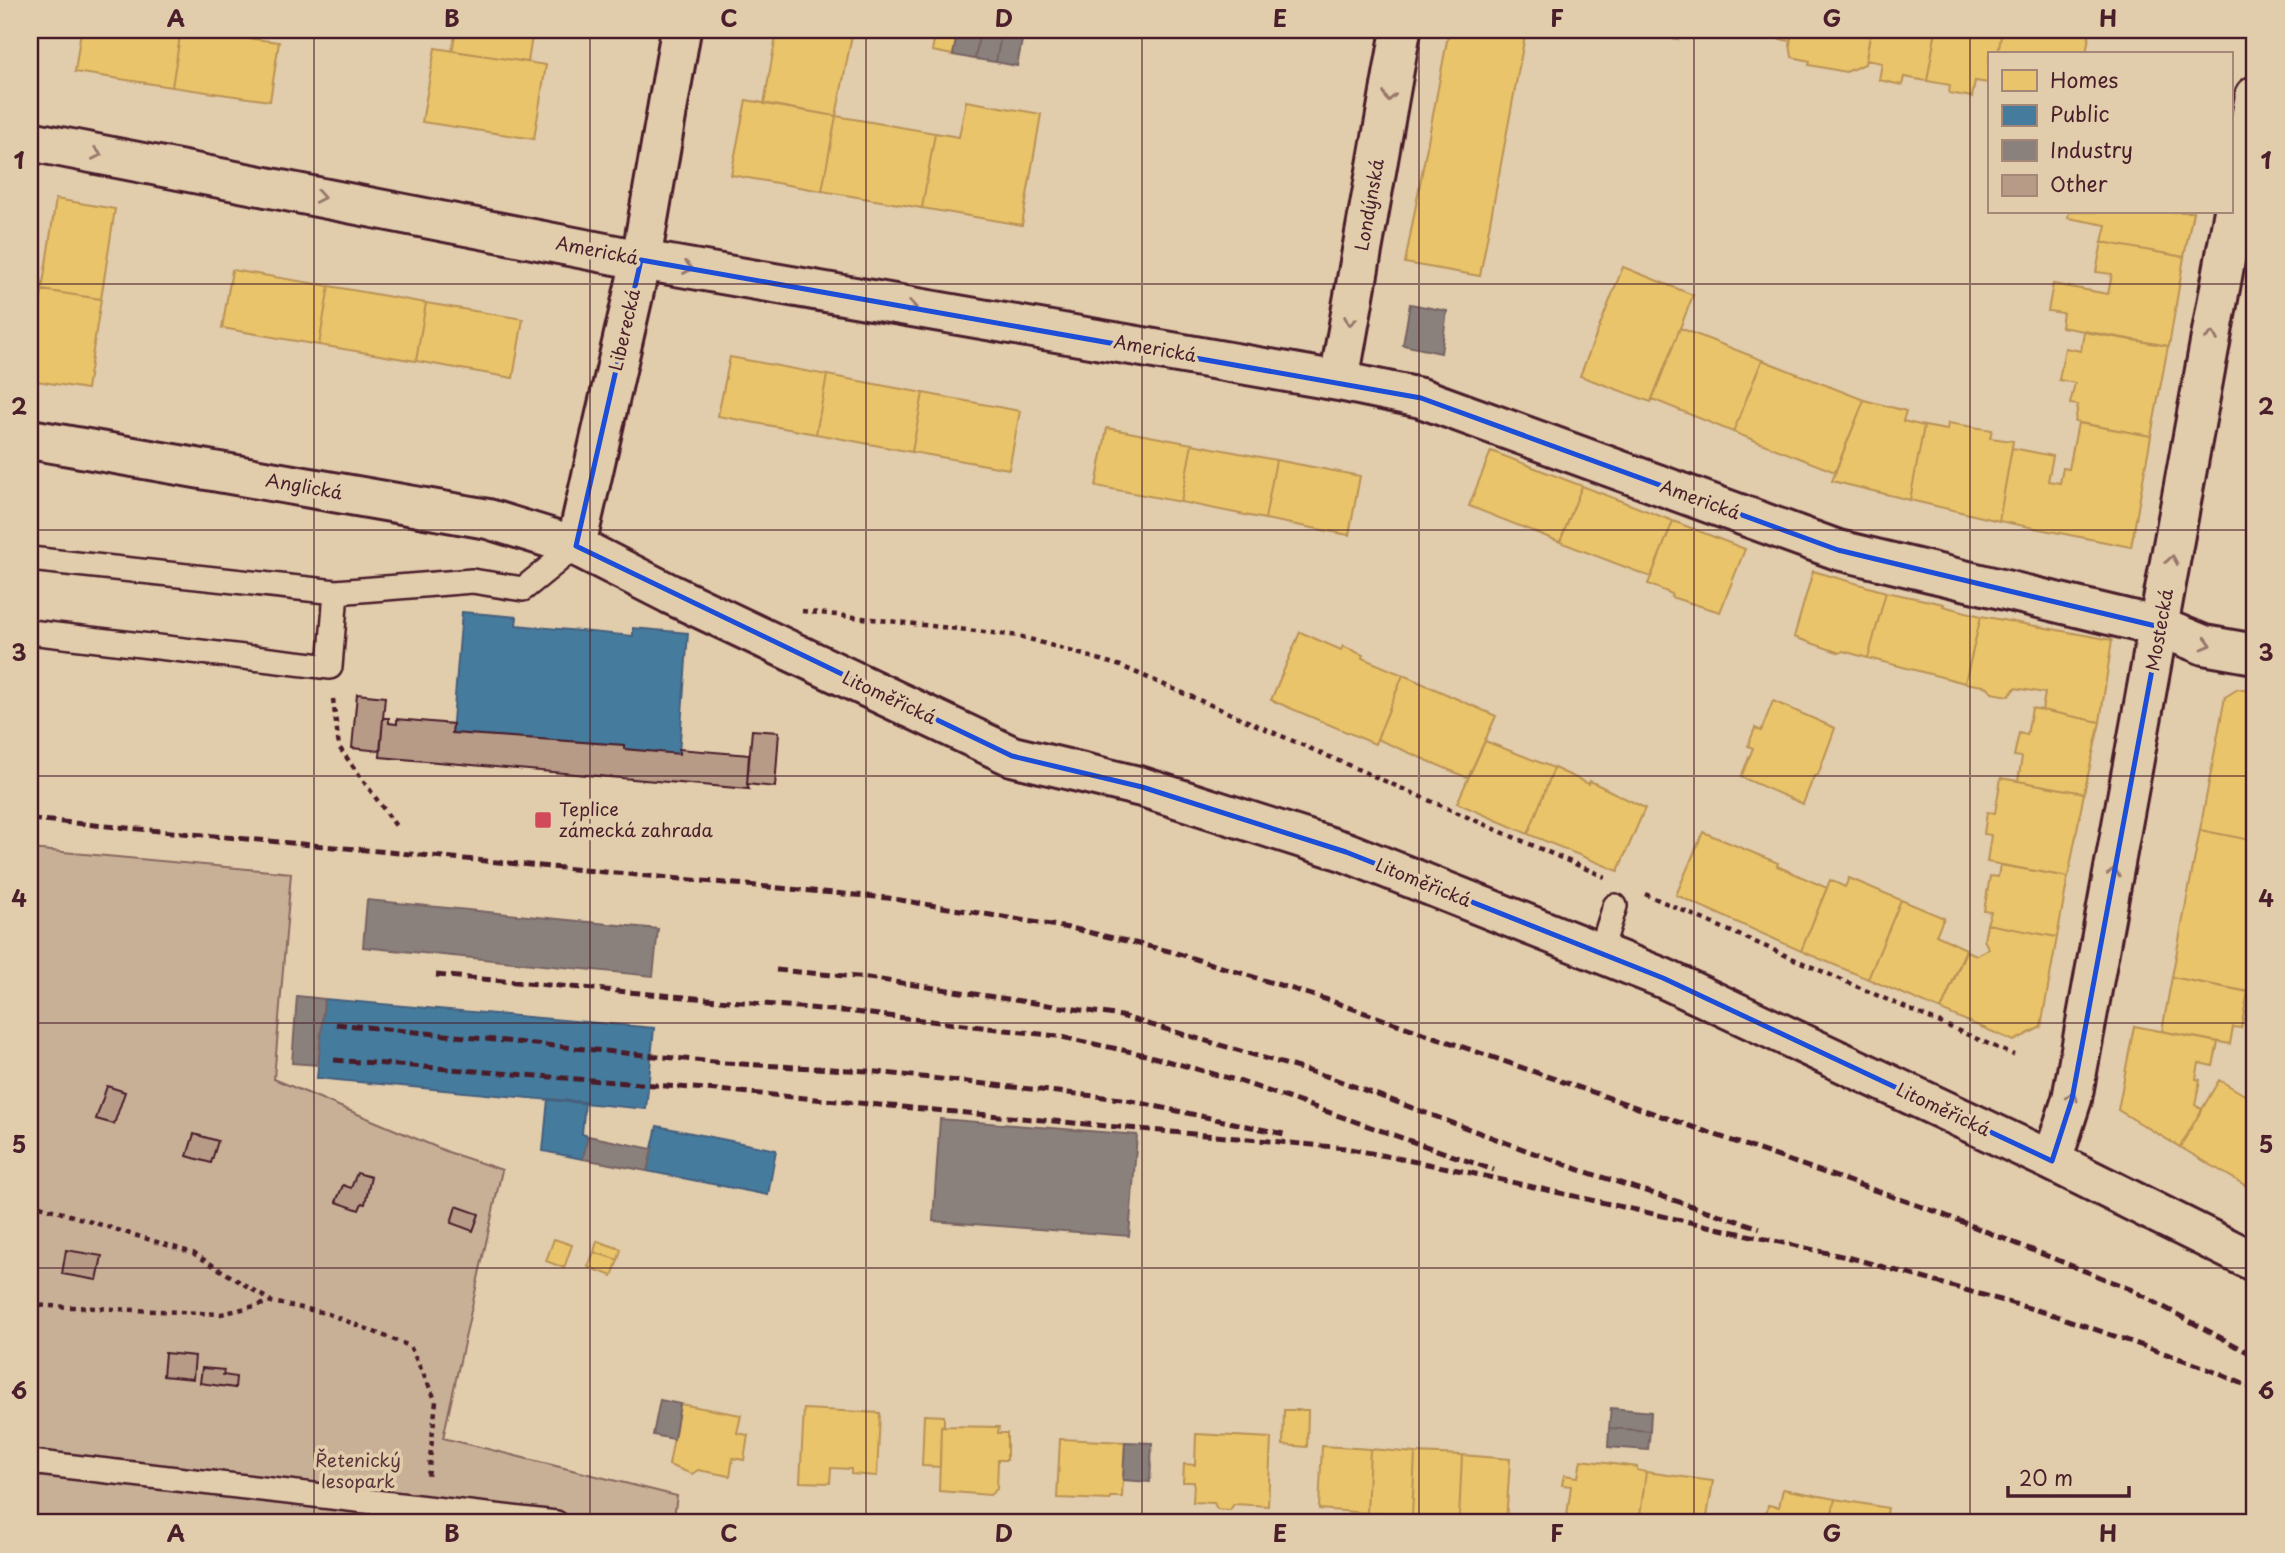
<svg xmlns="http://www.w3.org/2000/svg" width="2285" height="1553" viewBox="0 0 2285 1553" font-family="'Playpen Sans',sans-serif">
	<style>
		.green { fill: #c8b096; stroke: #896860; stroke-width: 2 }
		.homes { fill: #e9c46a; stroke: #b99257; stroke-width: 2 }
		.public { fill: #457b9d; stroke: #465f7b; stroke-width: 2 }
		.industry { fill: #8a817c; stroke: #776464; stroke-width: 2 }
		.building { fill: #b79b87; stroke: #4a1f2b; stroke-width: 2 }
		.lines { fill: none; stroke-linecap: round; stroke-linejoin: round }
		.lane-casing { stroke: #4a1f2b; stroke-width: 28 }
		.street-casing { stroke: #4a1f2b; stroke-width: 44 }
		.path { stroke: #4a1f2b; stroke-width: 4.5; stroke-dasharray: 5 5; stroke-linecap: butt }
		.lane { stroke: #e1ccab; stroke-width: 23 }
		.street { stroke: #e1ccab; stroke-width: 38 }
		.rail { stroke: #4a1f2b; stroke-width: 5; stroke-dasharray: 10 5; stroke-linecap: butt }
		.oneway { stroke: #96766b }
		.marked { fill: none; stroke: #1d4ed8; stroke-width: 5; stroke-linejoin: round }
		.grid { fill: none; stroke: #4a1f2b; stroke-width: 2; stroke-opacity: 0.55 }
		.poi-dot { fill: #d1495b; stroke: #e1ccab; stroke-width: 2.5 }
		.labels { text-anchor: middle; stroke-width: 7; stroke-linejoin: round; paint-order: stroke }
		.street-label { font-size: 18px; fill: #4a1f2b; stroke: #e1ccab }
		.poi-label { font-size: 18px; fill: #4a1f2b; stroke: #e1ccab; text-anchor: start }
		.park-label { font-size: 18px; fill: #5d353b; stroke: #e1ccab }
		.neatline { fill: none; stroke: #4a1f2b; stroke-width: 2.5 }
		.grid-label { font-size: 23px; text-anchor: middle; font-weight: bold; fill: #4a1f2b }
	</style>
	<rect width="100%" height="100%" fill="#e1ccab"/>
	<filter id="ink" filterUnits="userSpaceOnUse"><feTurbulence type="fractalNoise" baseFrequency=".0143" numOctaves="2"/><feDisplacementMap in="SourceGraphic" scale="14" xChannelSelector="R" yChannelSelector="G"/><feConvolveMatrix kernelMatrix="1 2 1 2 8 2 1 2 1" color-interpolation-filters="sRGB"/></filter>
	<g filter="url(#ink)">
		<path class="green" d="M30 849 291 873 274 1079 448 1152 502 1170 443 1438 677 1496 673 1523H30Z"/>
		<path class="homes" d="M81 30H181L172 87 75 72Z
			M181 30 279 42 270 101 172 87Z
			M456 30H533L528 62 452 51Z
			M777 30H853L836 116 764 104Z
			M936 30H958L953 55 932 51Z
			M1449 30H1526L1480 276 1405 263Z
			M1644 30H1679L1678 39 1644 34Z
			M1761 30H1792L1790 41 1760 35Z
			M1792 30H1871L1865 64 1846 72 1809 65 1810 61 1792 57 1790 44Z
			M1871 30H1936L1927 81 1904 77 1902 85 1879 80 1882 63 1866 60Z
			M1936 30H2002L1998 54H1989V83L1975 81 1972 97 1949 93 1950 85 1927 81Z
			M2002 30H2090L2086 54H1998Z
			M435 48 546 65 534 139 422 122Z
			M746 100 836 116 822 191 731 175Z
			M966 101 1041 114 1022 225 922 208 935 133 959 137Z
			M836 116 935 133 922 208 822 191Z
			M56 199 115 209 101 299 42 290Z
			M2069 212H2193L2184 257 2102 242 2106 225 2068 218Z
			M2102 242 2184 257 2169 346 2061 327 2063 313 2048 311 2053 284 2108 294 2112 274 2096 272Z
			M1623 267 1693 295 1651 402 1580 376Z
			M232 270 329 286 319 345 222 328Z
			M329 286 426 303 416 361 319 345Z
			M42 290 101 299 87 389 30 380Z
			M426 303 523 319 513 378 416 361Z
			M1680 328 1762 360 1733 432 1652 399Z
			M2084 332 2168 346 2151 436 2075 422 2078 405 2070 404 2075 383 2059 380 2065 348 2081 351Z
			M730 357 827 375 816 434 718 416Z
			M1762 360 1864 400 1835 472 1733 432Z
			M827 375 923 393 912 452 816 434Z
			M923 393 1020 411 1009 469 912 452Z
			M1864 400 1906 411 1903 421 1924 426 1910 500 1832 481Z
			M1948 423 1992 430 1990 438 2013 441 1999 521 1910 500 1924 426 1947 430Z
			M2078 423 2151 436 2131 547 1999 521 2012 448 2053 456 2048 481 2060 483 2063 468 2069 469Z
			M1107 428 1192 444 1181 502 1096 486Z
			M1192 444 1276 460 1265 519 1181 502Z
			M1491 451 1582 486 1560 542 1469 506Z
			M1276 460 1360 476 1349 535 1265 519Z
			M1582 486 1673 521 1651 577 1560 542Z
			M1673 521 1745 549 1720 612 1671 597 1672 594 1648 584Z
			M2255 532V585L2245 583Z
			M1813 571 1886 592 1868 658 1843 651 1840 653 1794 637Z
			M1886 592 1944 604 1943 606 1981 616 1965 683 1868 658Z
			M1981 616 2112 640 2100 722 2042 710 2045 693 2015 688 2009 696 1992 693 1988 687 1965 683Z
			M1300 632 1341 650 1343 646 1363 655 1362 658 1403 675 1375 744 1271 700Z
			M1403 675 1496 716 1468 778 1377 739Z
			M2238 689 2255 692V841L2200 830 2225 697Z
			M1773 701 1835 728 1818 775 1814 776 1803 804 1741 777 1753 748 1748 746 1755 728 1761 731Z
			M2032 708 2100 722 2084 793 2018 781 2022 757 2014 756 2019 733 2027 735Z
			M1485 741 1554 768 1528 834 1457 803Z
			M1554 768 1589 784 1590 781 1645 808 1618 871 1528 834Z
			M2001 778 2084 793 2068 877 1987 862 1991 835 1984 834 1987 812 1995 813Z
			M2200 830 2255 841V993L2172 977Z
			M1703 832 1778 863 1777 866 1827 888 1801 951 1676 895Z
			M2000 865 2068 877 2057 937 1987 924 1991 912 1984 911 1990 876 1998 877Z
			M1849 878 1901 900 1868 979 1801 951 1830 880 1845 887Z
			M1901 900 1944 918 1936 935 1966 949 1941 1010 1868 979Z
			M1987 924 2057 937 2041 1027 2014 1041 1941 1010 1966 951 1977 955 1989 949 1984 940Z
			M2172 977 2248 992 2241 1028 2233 1027 2230 1044 2162 1031Z
			M2134 1026 2218 1042 2213 1066 2199 1063 2196 1079 2200 1080 2195 1105 2202 1109 2180 1147 2118 1110Z
			M2219 1080 2255 1101V1191L2180 1147Z
			M554 1239 572 1245 564 1268 546 1261Z
			M597 1241 621 1249 618 1260 594 1252Z
			M594 1252 618 1260 612 1276 588 1267Z
			M680 1404 741 1415 737 1433 748 1435 744 1460 733 1458 730 1476 698 1470 692 1474 669 1465Z
			M804 1409 880 1413 877 1476 851 1474V1469L831 1468 830 1483 800 1482Z
			M1284 1410H1308L1307 1447 1283 1445Z
			M924 1415 944 1416V1425L941 1426 940 1467 922 1466Z
			M941 1426 999 1427 998 1433H1007V1460H998L997 1489 990 1495 939 1491Z
			M1196 1434 1271 1438 1268 1506 1234 1504 1230 1510 1217 1509 1214 1503 1193 1502 1194 1482H1183L1184 1464 1195 1465Z
			M1060 1439 1125 1442 1122 1497H1110V1500L1057 1498Z
			M1322 1446 1370 1449 1367 1513 1319 1509Z
			M1370 1449 1415 1453 1412 1516 1367 1513Z
			M1415 1453 1462 1455 1459 1519 1412 1516Z
			M1462 1455 1510 1459 1506 1522 1459 1519Z
			M1581 1460 1637 1467V1470L1646 1472 1639 1523H1566L1571 1486 1562 1485 1564 1475 1578 1477Z
			M1646 1472 1713 1481 1706 1523H1639Z
			M1783 1489 1835 1499 1830 1523H1765L1768 1505 1779 1507Z
			M1835 1499 1888 1508 1885 1523H1830Z"/>
		<path class="public" d="M462 612 517 617 516 625 633 636V628L688 633 679 754 624 749V745L452 733Z
			M324 999 654 1028 646 1109 317 1078Z
			M548 1099 585 1102 582 1134 588 1136 583 1159 543 1151Z
			M657 1126 776 1150 768 1195 647 1171Z"/>
		<path class="industry" d="M958 30H980L975 59 953 55Z
			M980 30H1002L996 62 975 59Z
			M1002 30H1024L1017 66 996 62Z
			M1031 30H1072L1071 37Z
			M1410 304 1447 311 1441 353 1403 345Z
			M367 900 658 929 653 976 363 947Z
			M297 996 324 999 318 1065 292 1063Z
			M940 1119 1137 1135 1129 1236 933 1221Z
			M588 1136 652 1149 647 1171 583 1159Z
			M660 1400 680 1404 674 1439 653 1435Z
			M1611 1408 1651 1412 1650 1431 1609 1428Z
			M1609 1428 1650 1431 1648 1450 1608 1447Z
			M1125 1442 1152 1443 1150 1482 1123 1480Z"/>
		<path class="building" d="M357 694 385 697 380 751 352 748Z
			M383 718H389V723L397 724V719L453 724 452 733 624 745V749L679 754V749L749 755 747 784 749 789 380 757Z
			M752 730 779 732 775 787 747 784Z
			M107 1086 125 1092 114 1124 96 1119Z
			M194 1134 218 1141 211 1163 187 1156Z
			M357 1173 371 1177 365 1204 362 1203 359 1210 336 1202 343 1185 351 1188Z
			M456 1206 479 1214 473 1231 451 1223Z
			M66 1250 102 1256 97 1280 62 1274Z
			M165 1353 195 1356 193 1379 163 1376Z
			M202 1368 224 1370 223 1375 236 1377 235 1388 200 1383Z"/>
		<g class="lines">
			<defs>
				<path id="lane" d="M30 559 336 592 472 581 523 589 576 546
					M30 632 330 667 336 592
					M1600 953 1615 906
					M30 1462 556 1523"/>
				<path id="street" d="M30 141 641 260 1339 381 1421 398 1838 550 2160 627 2204 645 2255 654
					M1339 381 1401 30
					M30 439 488 519 576 546 670 594 1012 756 1142 787 1346 852 1663 978 2052 1161 2255 1262
					M576 546 641 260 681 30
					M2052 1161 2072 1099 2255 96"/>
			</defs>
			<use href="#lane" class="lane-casing"/>
			<use href="#street" class="street-casing"/>
			<path class="path" d="M802 611 1019 636 1121 666 1605 877
				M333 699 339 747 396 826
				M1645 894 2014 1055
				M30 1203 193 1253 271 1301
				M30 1305 221 1314 272 1302 326 1313 410 1346 436 1401 428 1478"/>
			<use href="#lane" class="lane"/>
			<use href="#street" class="street"/>
			<path class="rail" d="M30 819 888 898 1075 929 1173 952 1328 1000 1937 1212 2130 1289 2255 1356
				M776 970 868 978 1121 1016 1329 1077 1577 1169 1760 1228
				M436 975 854 1012 1057 1036 1146 1055 1239 1081 1494 1170
				M336 1024 724 1063 867 1071 1122 1099 1284 1134
				M334 1060 718 1090 1345 1148 1453 1169 1855 1259 2054 1315 2198 1365 2255 1389"/>
		</g>
		<defs><path id="oneway-chevron" d="M-2-3.5L2.5 0L-2 3.5" fill="none" stroke-width="1.6" stroke-linecap="round" stroke-linejoin="round" transform="scale(1.75)"/></defs>
		<g class="oneway">
			<use href="#oneway-chevron" transform="translate(1389 97) rotate(100)"/>
			<use href="#oneway-chevron" transform="translate(97 154) rotate(11)"/>
			<use href="#oneway-chevron" transform="translate(320 197) rotate(11)"/>
			<use href="#oneway-chevron" transform="translate(688 268) rotate(10)"/>
			<use href="#oneway-chevron" transform="translate(912 307) rotate(10)"/>
			<use href="#oneway-chevron" transform="translate(1350 321) rotate(100)"/>
			<use href="#oneway-chevron" transform="translate(2212 336) rotate(-80)"/>
			<use href="#oneway-chevron" transform="translate(2172 560) rotate(-80)"/>
			<use href="#oneway-chevron" transform="translate(2207 644) rotate(15)"/>
			<use href="#oneway-chevron" transform="translate(2114 872) rotate(-79)"/>
			<use href="#oneway-chevron" transform="translate(2072 1096) rotate(-77)"/>
		</g>
	</g>
	<path class="marked" d="M641 260 1421 398 1838 550 2160 627 2072 1099 2052 1161 1663 978 1346 852 1142 787 1012 756 576 546Z"/>
	<path class="grid" d="M314 30V1523M590 30V1523M866 30V1523M1142 30V1523M1419 30V1523M1694 30V1523M1970 30V1523M30 284H2255M30 530H2255M30 776H2255M30 1023H2255M30 1268H2255"/>
	<rect class="poi-dot" x="534" y="811" width="18" height="18" rx="3.5"/>
	<g class="labels">
		<g class="street-label">
			<text transform="translate(1370 205) rotate(-80)" y="6">Londýnská</text>
			<text transform="translate(597 251) rotate(11)" y="6">Americká</text>
			<text transform="translate(625 330) rotate(-77)" y="6">Liberecká</text>
			<text transform="translate(1155 349) rotate(10)" y="6">Americká</text>
			<text transform="translate(304 487) rotate(10)" y="6">Anglická</text>
			<text transform="translate(1700 500) rotate(20)" y="6">Americká</text>
			<text transform="translate(2160 630) rotate(-80)" y="6">Mostecká</text>
			<text transform="translate(889 698) rotate(25)" y="6">Litoměřická</text>
			<text transform="translate(1423 883) rotate(22)" y="6">Litoměřická</text>
			<text transform="translate(1943 1110) rotate(25)" y="6">Litoměřická</text>
		</g>
		<g class="poi-label">
			<text x="559" y="816">Teplice<tspan x="559" dy="21">zámecká zahrada</tspan></text>
		</g>
		<g class="park-label">
			<text x="358" y="1467">Řetenický<tspan x="358" dy="21">lesopark</tspan></text>
		</g>
	</g>
	<rect width="2285" height="1553" fill="none" stroke="#e1ccab" stroke-width="77"/>
	<rect x="1988" y="52" width="245" height="161" fill="#e1ccab" stroke="#a58778" stroke-width="2"/>
	<rect x="2002" y="70" width="35" height="21" fill="#e9c46a" stroke="#a58778" stroke-width="2"/>
	<text x="2050" y="88" font-size="21" fill="#4a1f2b">Homes</text>
	<rect x="2002" y="105" width="35" height="21" fill="#457b9d" stroke="#a58778" stroke-width="2"/>
	<text x="2050" y="122" font-size="21" fill="#4a1f2b">Public</text>
	<rect x="2002" y="140" width="35" height="21" fill="#8a817c" stroke="#a58778" stroke-width="2"/>
	<text x="2050" y="158" font-size="21" fill="#4a1f2b">Industry</text>
	<rect x="2002" y="175" width="35" height="21" fill="#b79b87" stroke="#a58778" stroke-width="2"/>
	<text x="2050" y="192" font-size="21" fill="#4a1f2b">Other</text>
	<path d="M2008 1486v10h121v-10" fill="none" stroke="#4a1f2b" stroke-width="3.5"/>
	<text x="2019" y="1486" font-size="21" fill="#4a1f2b" stroke="#e1ccab" stroke-width="5" paint-order="stroke">20 m</text>
	<rect x="38" y="38" width="2208" height="1476" class="neatline"/>
	<g class="grid-label">
		<text x="176" y="27">A</text>
		<text x="452" y="27">B</text>
		<text x="729" y="27">C</text>
		<text x="1004" y="27">D</text>
		<text x="1280" y="27">E</text>
		<text x="1557" y="27">F</text>
		<text x="1832" y="27">G</text>
		<text x="2108" y="27">H</text>
		<text x="19" y="169">1</text>
		<text x="2266" y="169">1</text>
		<text x="19" y="415">2</text>
		<text x="2266" y="415">2</text>
		<text x="19" y="661">3</text>
		<text x="2266" y="661">3</text>
		<text x="19" y="907">4</text>
		<text x="2266" y="907">4</text>
		<text x="19" y="1153">5</text>
		<text x="2266" y="1153">5</text>
		<text x="19" y="1399">6</text>
		<text x="2266" y="1399">6</text>
		<text x="176" y="1542">A</text>
		<text x="452" y="1542">B</text>
		<text x="729" y="1542">C</text>
		<text x="1004" y="1542">D</text>
		<text x="1280" y="1542">E</text>
		<text x="1557" y="1542">F</text>
		<text x="1832" y="1542">G</text>
		<text x="2108" y="1542">H</text>
	</g>
</svg>
